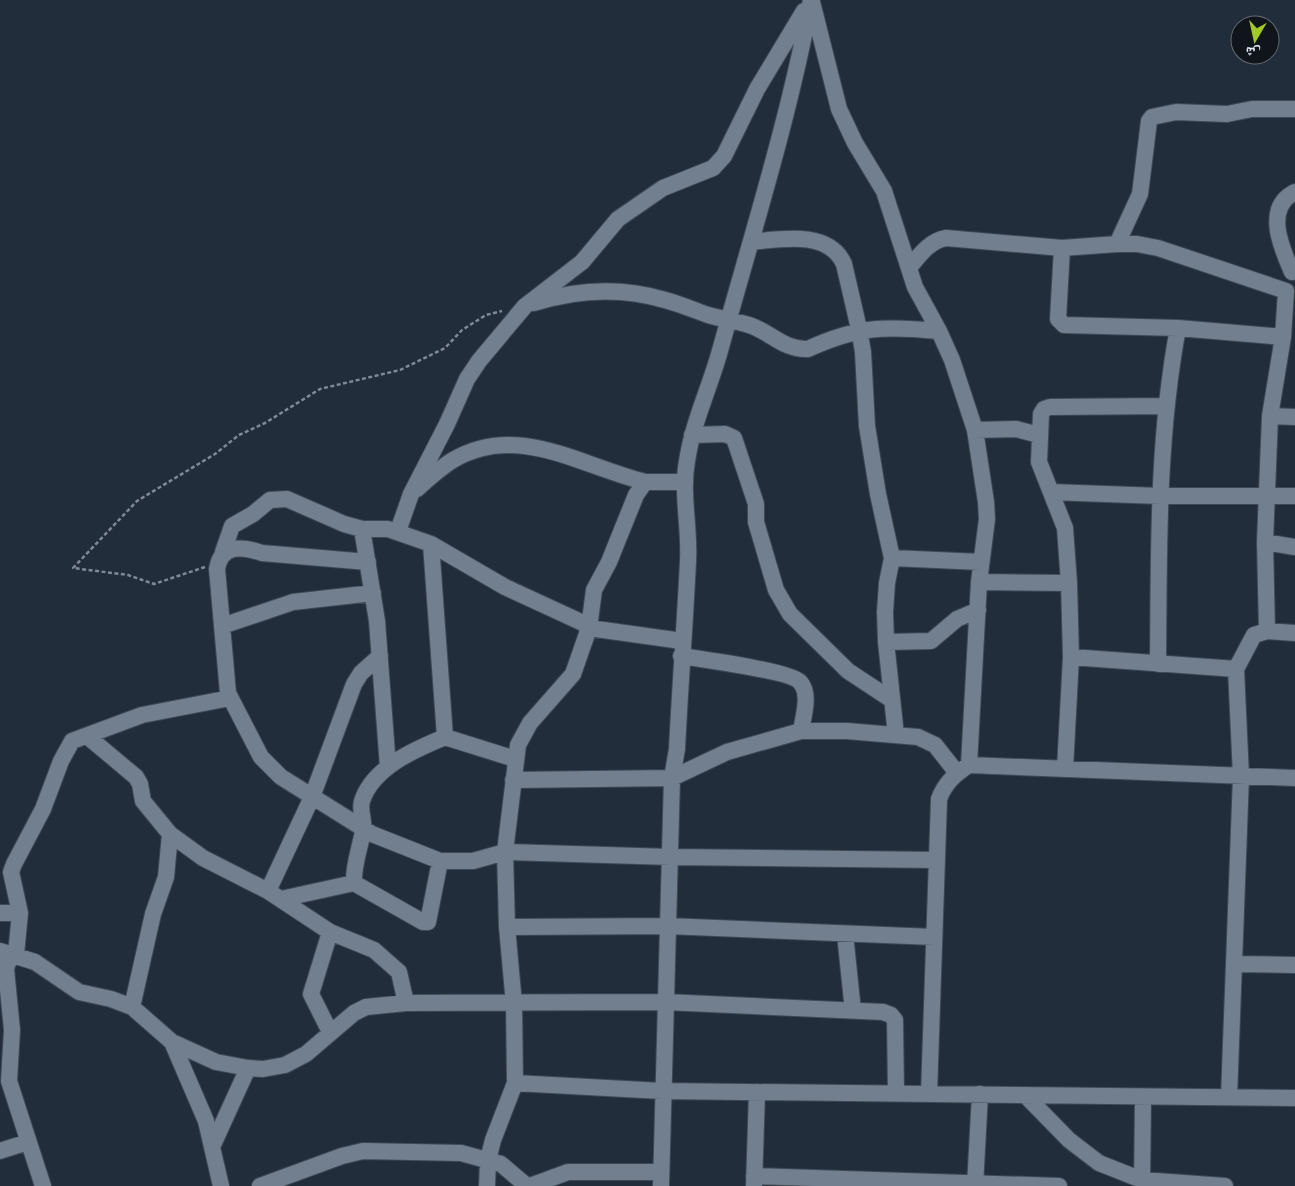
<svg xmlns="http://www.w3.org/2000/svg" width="1295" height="1186" viewBox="0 0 1295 1186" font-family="Helvetica,'Noto Naskh Arabic',sans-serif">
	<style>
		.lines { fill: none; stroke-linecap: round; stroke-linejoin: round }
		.minor-casing { stroke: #3f4955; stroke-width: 18 }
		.path { stroke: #808995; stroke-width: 2.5; stroke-dasharray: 4 2.5; stroke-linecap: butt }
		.minor { stroke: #727f8f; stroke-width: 16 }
	</style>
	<rect width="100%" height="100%" fill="#222d3b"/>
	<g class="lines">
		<defs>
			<path id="minor" d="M812 2 839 109 855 143 884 191 915 287 939 331 952 360 975 430 986 502 987 519 979 582 969 765
				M751 242C781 239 829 230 844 264L859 329 863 352 867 426 878 494 892 558 887 583 885 612 886 642 896 735
				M1117 244 1140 194 1149 121 1152 117 1176 112 1227 114 1252 109H1295
				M1062 248 1058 319 1064 325 1178 328 1283 337
				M909 268C919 256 929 241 946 238L1062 248 1117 244H1137L1158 248 1286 291 1283 337 1270 416 1265 542 1267 631
				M1292 272C1282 249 1263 208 1295 192
				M534 303C578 289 621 287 665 300 680 304 694 310 708 315 722 319 736 321 749 325 771 332 783 350 808 349 858 326 885 326 939 331
				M1270 416 1295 417
				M975 430 1016 429 1039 435
				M692 435 725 434 734 438 756 504V522L776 590 790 614 848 671 892 700
				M417 489C428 479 440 468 453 460 518 422 580 466 645 482
				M1051 492 1160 496H1295
				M362 529 377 621 388 767
				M398 531 411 494 447 424 467 379 479 361 525 306 582 262 618 219 663 188 713 168 724 156 757 89 804 11
				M1265 542 1295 547
				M431 544 445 737
				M223 552 232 526 253 514 270 500 287 499 344 524 362 529H388L431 544 505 587 583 623 589 628 682 641
				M892 558 981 562
				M368 562 262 553C242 546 221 544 217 569L228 693 261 757 281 777 372 834 440 861H473L505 852 671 857 937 860
				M979 582 1069 583
				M222 626 293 602 373 593
				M886 642 931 641 957 619 978 610
				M681 656C700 659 790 671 800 682 811 694 803 717 801 731
				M1071 657 1236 669 1241 776 1229 1097
				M1158 664C1159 551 1157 440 1178 328
				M1236 669 1254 635 1267 631 1295 633
				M87 736 136 777 140 784 143 801 170 834 203 858 268 891 330 932 374 950 399 972 406 1003
				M1065 769 1071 657 1069 583 1065 528 1039 462 1041 414 1044 409 1050 407 1165 406
				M513 780 672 778 727 752 801 731H847L918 737 935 745 957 773
				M354 883C353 866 360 848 363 831 365 821 359 811 362 801 373 767 416 749 445 737L515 759
				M268 891 312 797 354 684 361 673 380 656
				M281 899 354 883 423 922H428L440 861
				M0 913H20
				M507 927 668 926 934 937
				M330 932 311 994 330 1032
				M845 934 853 1011
				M0 951 35 962 79 992 111 999 132 1007 172 1042 216 1062 248 1068 263 1069 285 1065 306 1054 354 1013 366 1007 406 1003 665 1002 883 1012 891 1015 895 1020 896 1093
				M1234 964 1295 965
				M132 1007 153 914 166 877 170 834
				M172 1042 206 1121 221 1186
				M515 1083 662 1091 1295 1098
				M929 1094 939 799C945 783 955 774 969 765L1295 778
				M1025 1095 1069 1140 1099 1163 1142 1180 1225 1186
				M212 1147 248 1068
				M0 1151 28 1142
				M754 1176 1059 1186
				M43 1186 9 1081 12 1030 6 969 8 962 16 954 20 913 11 872 14 864 43 809 61 761 72 741 142 715 230 698
				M260 1186 342 1156 363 1151 461 1153 501 1164 527 1186
				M487 1186 488 1160 493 1140 515 1083 514 1004 507 927 505 852 518 745 530 723 573 674 589 628 594 590 609 562 636 495 645 482H685
				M530 1186 568 1172H661
				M661 1186 672 778 677 749C680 687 685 624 688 561 690 527 681 494 687 461 693 421 711 385 721 347 753 231 789 118 811 0
				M754 1186 757 1092
				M975 1186 980 1094
				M1142 1186 1143 1098"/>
		</defs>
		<use href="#minor" class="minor-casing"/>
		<path class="path" d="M205 567 154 584 128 575 73 568 137 501 215 454 239 435 265 423 320 389 400 370 445 348 462 330 486 315 502 311"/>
		<use href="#minor" class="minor"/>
	</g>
	<g transform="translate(1255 40) rotate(189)"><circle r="24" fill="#10151b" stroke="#656b72"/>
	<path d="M0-4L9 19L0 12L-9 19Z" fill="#a1c92a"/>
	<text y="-8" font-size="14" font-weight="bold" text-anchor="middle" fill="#e5ecf5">ش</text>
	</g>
</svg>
